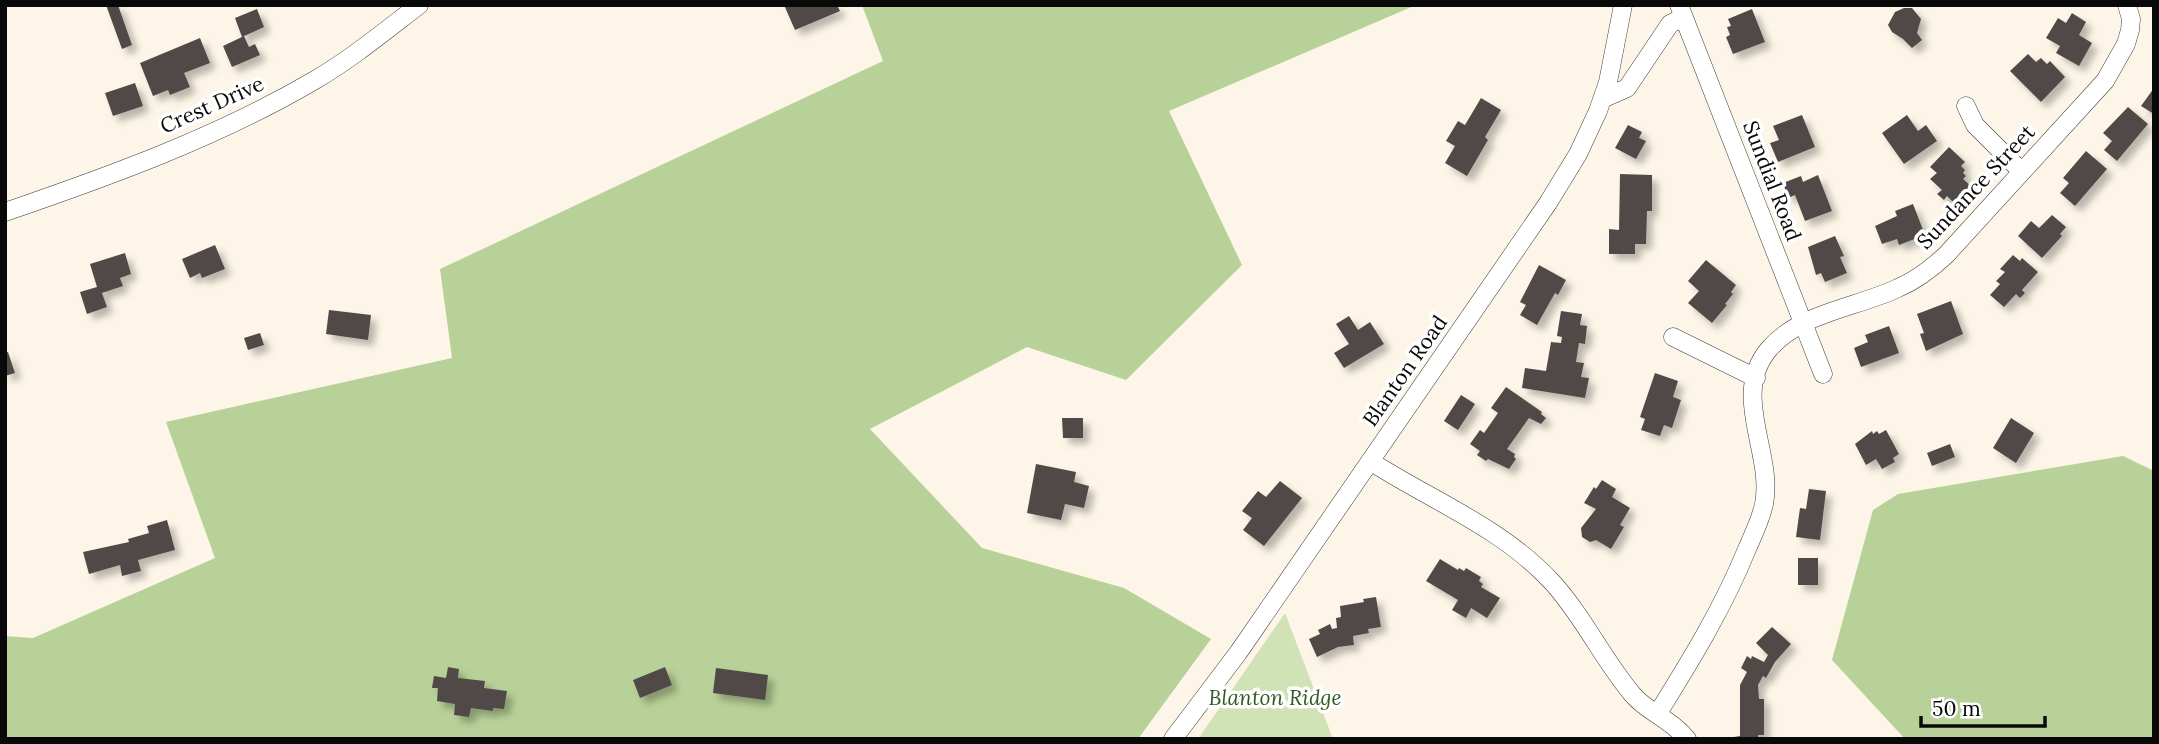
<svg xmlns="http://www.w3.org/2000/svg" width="2159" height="744" viewBox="0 0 2159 744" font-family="Lora,serif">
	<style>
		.green { fill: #d2e2b7 }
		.forest { fill: #b8d198 }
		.building { fill: #514a47; filter: url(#shadow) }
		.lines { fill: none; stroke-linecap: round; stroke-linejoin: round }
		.minor-casing { stroke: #3c3c3c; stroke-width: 19 }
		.minor { stroke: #fff; stroke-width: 18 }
		.labels { text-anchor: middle; stroke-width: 7; stroke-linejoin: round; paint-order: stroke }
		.street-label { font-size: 21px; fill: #090909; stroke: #fff }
		.park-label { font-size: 21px; font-style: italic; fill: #335922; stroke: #fff }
	</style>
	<defs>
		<filter id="shadow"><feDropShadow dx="6" dy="6" stdDeviation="3.5" flood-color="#0004"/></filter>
	</defs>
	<rect width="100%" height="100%" fill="#fdf6e8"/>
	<path class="green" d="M1285 613 1333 739H1198Z"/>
	<path class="forest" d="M862 5H1416L1169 111 1242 265 1126 380 1027 347 870 429 982 548 1124 588 1211 639 1138 739H5V636L33 638 215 558 166 422 452 358 440 269 883 61Z
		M2123 456 2154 471V739H1905L1832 660 1873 510 1898 494Z"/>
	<path class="building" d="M106 5H118L132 45 122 49Z
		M784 5H837L840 11 795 30Z
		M1904 8H1912L1921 19 1917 33 1922 40 1912 48 1903 39 1892 32 1888 25 1895 12Z
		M257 9 264 27 242 37 235 18Z
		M1752 9 1765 42 1733 54 1726 37 1730 35 1727 27 1731 26 1728 19Z
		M2072 13 2086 22 2079 35 2092 43 2079 66 2056 53 2060 46 2046 38 2058 18 2066 23Z
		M244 36 249 47 255 44 260 55 232 67 223 46Z
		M200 38 210 63 184 73 190 87 170 95 168 90 153 96 140 63Z
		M2028 54 2036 62 2041 58 2047 64 2050 61 2065 77 2041 102 2010 71Z
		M135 83 143 106 113 116 105 93Z
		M2154 88V114L2141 106Z
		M1481 98 1501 110 1485 137 1488 140 1467 176 1445 163 1455 146 1446 141 1458 121 1465 125Z
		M2128 107 2148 124 2117 161 2104 150 2112 141 2103 133Z
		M1802 115 1815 147 1778 162 1770 143 1779 140 1773 126Z
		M1907 115 1918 131 1926 125 1937 141 1904 164 1882 133Z
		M1628 125 1642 132 1639 138 1646 141 1636 159 1615 148Z
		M1949 147 1965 162 1961 166 1965 170 1963 173 1966 176 1963 179 1971 186 1955 204 1947 196 1944 200 1937 194 1942 190 1930 179 1937 173 1930 167Z
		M2086 151 2107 169 2075 206 2060 193 2069 183 2063 178Z
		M1620 174 1652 175V211H1647L1646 244H1635V254H1609V229L1619 230Z
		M1818 175 1832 211 1805 221 1795 195 1788 198 1783 183 1801 176 1803 182Z
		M1913 204 1925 235 1899 245 1897 239 1882 244 1875 226 1897 216 1895 211Z
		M2052 215 2066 227 2060 234 2062 236 2042 258 2018 236 2031 221 2039 228Z
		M1835 236 1844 256 1840 257 1847 273 1825 282 1821 273 1816 275 1808 247Z
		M215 245 225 269 202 278 200 273 190 278 182 259Z
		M125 253 131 274 120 278 123 286 102 293 107 307 87 314 80 292 97 287 90 264Z
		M2013 255 2020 261 2022 258 2038 272 2022 290 2025 293 2020 298 2016 294 2004 307 1990 295 2000 284 1996 281 2005 272 2000 269Z
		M1706 260 1736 285 1731 292 1733 294 1725 304 1727 305 1712 323 1688 303 1699 291 1688 281Z
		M1539 265 1566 280 1558 295 1555 293 1537 325 1520 315 1526 305 1520 302Z
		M1951 301 1963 334 1926 351 1920 334 1924 333 1917 314Z
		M329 310 371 315 368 340 326 334Z
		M1561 311 1582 314 1580 325 1587 326 1585 344 1579 343 1576 362 1584 363 1581 377 1589 378 1585 398 1522 388 1525 368 1546 371 1551 342 1561 343 1562 337 1557 336Z
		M1349 316 1358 330 1370 322 1384 344 1344 368 1334 353 1349 344 1336 324Z
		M1889 326 1899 353 1861 367 1854 348 1868 342 1865 335Z
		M260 333 264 345 248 350 244 338Z
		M8 352 15 373 5 376V353Z
		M1655 373 1678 381 1673 397 1681 400 1672 428 1664 425 1660 436 1641 430 1645 419 1640 417Z
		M1506 387 1542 412 1541 414 1546 418 1541 424 1529 418 1507 449 1515 454 1514 457 1516 459 1509 469 1488 459 1486 461 1477 455 1480 451 1470 444 1480 430 1484 433 1498 413 1491 408Z
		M1461 395 1475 404 1458 430 1444 421Z
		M1062 418H1083V438H1063Z
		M2011 418 2034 433 2016 463 1993 448Z
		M1886 430 1899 454 1893 458 1895 462 1882 469 1876 459 1866 465 1855 444 1872 431 1873 434 1877 431 1879 434Z
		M1950 444 1955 457 1932 466 1927 453Z
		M1036 464 1076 472 1074 482 1089 486 1084 508 1065 504 1061 520 1027 513Z
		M1602 480 1616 489 1612 497 1630 508 1620 525 1624 527 1611 549 1596 540 1590 542 1582 537 1581 528 1596 509 1584 503 1594 487 1596 489Z
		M1280 481 1302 498 1264 546 1243 530 1252 518 1242 511 1258 491 1266 497Z
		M1809 489 1826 491 1820 540 1796 537 1800 508 1806 509Z
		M167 520 175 550 138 560 141 571 122 576 120 565 89 574 83 552 129 542 128 539 149 533 147 526Z
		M1798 558H1818V585H1798Z
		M1440 559 1458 570 1459 568 1464 571 1466 568 1481 577 1479 581 1483 584 1481 587 1500 598 1487 618 1471 608 1466 618 1452 610 1458 600 1426 581Z
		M1376 597 1381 627 1368 629 1369 633 1353 636 1354 645 1338 647 1317 657 1309 639 1320 634 1318 630 1330 624 1332 629 1337 628 1336 618 1341 617 1340 606 1364 602 1363 599Z
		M1772 627 1791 644 1775 662 1766 678 1763 676 1758 685 1759 699H1764V735H1758V739H1734V737L1740 736V685L1747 672 1741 668 1747 656 1751 659 1752 656 1764 662 1768 655 1756 643Z
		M448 667 459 669 458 678 485 681 484 688 507 691 504 709 493 708V711L471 708 469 717 454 715 455 704 437 701 438 688H432L434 676 446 678Z
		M665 667 672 685 640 698 633 680Z
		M716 668 768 675 765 700 713 693Z"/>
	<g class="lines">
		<defs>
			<path id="minor" d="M1679 5 1823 374
				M1602 99 1627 88 1670 24 1684 17
				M1966 106 1975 125 2021 171
				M5 212C110 176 218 137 315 80 351 59 385 31 419 5
				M1673 337 1756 378
				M1370 461C1432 501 1501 527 1552 582 1584 617 1603 660 1633 695 1647 712 1671 719 1687 739
				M1658 713C1691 660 1723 608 1747 549 1753 535 1761 519 1764 504 1774 453 1730 395 1769 349 1801 312 1856 308 1898 288 1917 280 1931 269 1946 255L2105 81 2126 44 2130 30 2131 19 2127 5
				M1173 739 1238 653 1548 203 1578 154 1598 111 1608 82 1623 5"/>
		</defs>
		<use href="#minor" class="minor-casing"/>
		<use href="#minor" class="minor"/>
	</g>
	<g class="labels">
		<g class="street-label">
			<text transform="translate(212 105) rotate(-24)" y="7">Crest Drive</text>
			<text transform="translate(1772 181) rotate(69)" y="7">Sundial Road</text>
			<text transform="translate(1976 187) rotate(-47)" y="7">Sundance Street</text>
			<text transform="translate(1405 371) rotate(-55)" y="7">Blanton Road</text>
		</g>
		<g class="park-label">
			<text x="1275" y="705">Blanton Ridge</text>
		</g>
	</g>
	<rect width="2159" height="744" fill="none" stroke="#090909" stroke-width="14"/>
	<path d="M1921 716v10h124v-10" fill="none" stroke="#090909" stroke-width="3.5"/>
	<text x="1932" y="716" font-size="21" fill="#090909" stroke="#ffffff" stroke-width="5" paint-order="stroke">50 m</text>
</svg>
